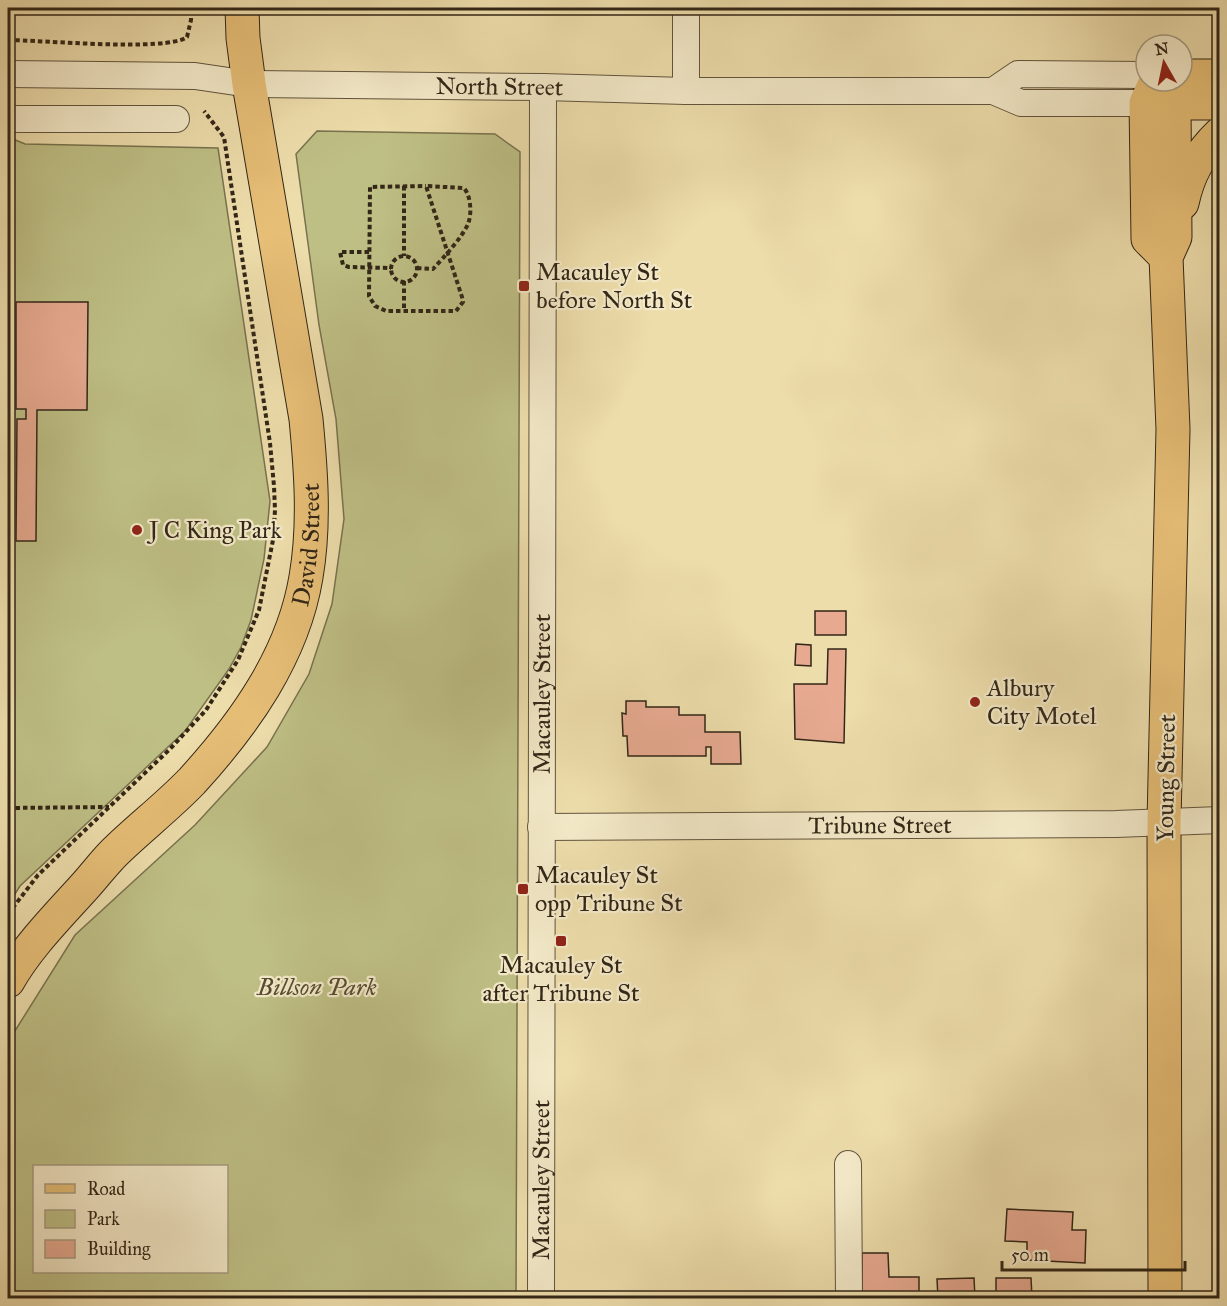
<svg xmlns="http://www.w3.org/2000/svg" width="1227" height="1306" viewBox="0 0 1227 1306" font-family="'IM FELL Great Primer',serif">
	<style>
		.green { fill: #bebf85; stroke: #78724e; stroke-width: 1.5; fill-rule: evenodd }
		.building { fill: #e7aa91; stroke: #322617; stroke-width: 1.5 }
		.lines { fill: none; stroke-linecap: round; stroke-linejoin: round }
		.minor-casing { stroke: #61543c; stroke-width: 28 }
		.major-casing { stroke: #322617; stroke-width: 35 }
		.path { stroke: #322617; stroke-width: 4; stroke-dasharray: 4.5 3; stroke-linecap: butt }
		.minor { stroke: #f3e9c8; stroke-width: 26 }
		.major { stroke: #e6be76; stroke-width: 33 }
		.poi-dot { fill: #8f2418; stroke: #f3e9c8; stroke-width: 2 }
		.labels { text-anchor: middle; stroke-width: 4.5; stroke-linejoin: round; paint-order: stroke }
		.street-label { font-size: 24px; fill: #322617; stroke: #f3e9c8 }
		.poi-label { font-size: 24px; fill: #322617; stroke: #f3e9c8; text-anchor: start }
		.park-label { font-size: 24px; font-style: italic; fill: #554c32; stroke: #f3e9c8 }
	</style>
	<rect width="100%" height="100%" fill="#edddab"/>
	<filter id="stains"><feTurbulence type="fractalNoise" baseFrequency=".00333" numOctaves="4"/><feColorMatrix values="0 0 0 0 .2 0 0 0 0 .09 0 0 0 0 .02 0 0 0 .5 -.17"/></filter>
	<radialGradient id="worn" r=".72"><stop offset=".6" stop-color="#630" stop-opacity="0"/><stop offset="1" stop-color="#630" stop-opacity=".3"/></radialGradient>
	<path class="green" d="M317 131 495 134 520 152 516 1298H8V1042L75 935 195 825 267 747 309 674 332 604 344 519 336 419 319 325 296 154ZM226 1166V1272H34V1166Z
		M8 137 25 144 218 148 270 501 264 559 251 620 241 647 229 669 185 731 20 886 8 905Z"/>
	<path class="building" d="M16 302H88L87 410H37L36 541H16L17 419H26V409H16Z
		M815 611H846V635H815Z
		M796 644 811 645V666L795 665Z
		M828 649H846L844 743 795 739 794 684H827Z
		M626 701H646V707H679V715H705V732H740L741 764H711V747H706V756H628L627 736H623L622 713 626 714Z
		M1007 1209 1073 1212 1072 1230H1086L1085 1263 1027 1260V1242L1005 1241Z
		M862 1253H888L889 1277H919V1298H862Z
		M974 1278 975 1298H938L937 1279Z
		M996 1278H1031L1032 1298H996Z"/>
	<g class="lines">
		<defs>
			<g id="minor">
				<path id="s1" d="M8 74 195 76 249 84 543 87 686 91H993L1021 103H1146"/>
				<path d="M686 91V8"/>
				<path d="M993 91 1018 74 1146 75"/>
				<path d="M8 119H176"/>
				<path id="s2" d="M541 827 1116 824 1220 820"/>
				<path d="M848 1164 849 1298"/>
				<path id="s3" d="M541 1298 543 87"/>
			</g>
			<g id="major">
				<path d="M1182 76H1220"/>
				<path d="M1156 81 1146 103 1148 239 1166 257"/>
				<path d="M1162 81 1174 103 1175 237 1166 257 1173 429 1164 822 1165 1298"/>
				<path d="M1152 103H1220"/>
				<path d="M1182 203C1188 175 1199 154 1220 134"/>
				<path id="s4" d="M8 981C27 947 58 916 85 886 96 874 106 860 118 849 142 826 169 805 192 781 244 724 293 656 306 577 315 525 311 471 306 419L249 84 243 38 242 8"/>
			</g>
		</defs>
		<use href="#minor" class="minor-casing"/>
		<use href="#major" class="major-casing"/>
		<path class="path" d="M8 40C40 40 167 52 187 37L191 20V8
			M404 186V256
			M369 252H340L343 265 349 267 391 268
			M391 269a13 13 0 1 1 26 0a13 13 0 1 1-26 0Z
			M417 268 433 269C444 257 461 239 468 224 472 214 471 196 464 188L426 186 462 297 463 302 456 311H386L375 306 369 296 370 187 426 186
			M404 281V311
			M8 808 109 807
			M8 914 38 875 170 749 206 710 238 660 259 610 273 540 275 510 274 486 270 443 224 137 204 111"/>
		<use href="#minor" class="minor"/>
		<use href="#major" class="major"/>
	</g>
	<g class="poi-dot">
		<rect x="518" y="280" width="12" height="12" rx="3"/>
		<circle cx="137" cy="530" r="6"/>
		<circle cx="975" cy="702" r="6"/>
		<rect x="517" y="883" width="12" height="12" rx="3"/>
		<rect x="555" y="935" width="12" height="12" rx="3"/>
	</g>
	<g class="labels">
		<g class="street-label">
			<text dy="8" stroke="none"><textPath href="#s1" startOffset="492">North Street</textPath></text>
			<text dy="8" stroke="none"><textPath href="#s4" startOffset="542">David Street</textPath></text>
			<text dy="8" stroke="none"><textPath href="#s3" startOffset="604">Macauley Street</textPath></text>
			<text transform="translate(1166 778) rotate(-89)" y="8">Young Street</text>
			<text dy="8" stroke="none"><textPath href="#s2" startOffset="339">Tribune Street</textPath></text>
			<text dy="8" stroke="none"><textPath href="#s3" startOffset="118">Macauley Street</textPath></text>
		</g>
		<g class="poi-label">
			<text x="536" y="280">Macauley St<tspan x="536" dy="28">before North St</tspan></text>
			<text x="149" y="538">J C King Park</text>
			<text x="987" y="696">Albury<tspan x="987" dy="28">City Motel</tspan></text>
			<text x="535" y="883">Macauley St<tspan x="535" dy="28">opp Tribune St</tspan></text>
			<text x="561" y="973" text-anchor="middle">Macauley St<tspan x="561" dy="28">after Tribune St</tspan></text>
		</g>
		<g class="park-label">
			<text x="317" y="995">Billson Park</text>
		</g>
	</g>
	<rect width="1227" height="1306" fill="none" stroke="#edddab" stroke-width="30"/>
	<rect x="9" y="9" width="1209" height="1288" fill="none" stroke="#322617" stroke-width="3"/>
	<rect x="15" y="15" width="1197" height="1276" fill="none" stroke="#322617" stroke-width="1.5"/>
	<rect x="33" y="1165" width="195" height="108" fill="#f3e9c8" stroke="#a69b81" stroke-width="1.5"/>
	<rect x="45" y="1184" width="30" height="9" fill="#e6be76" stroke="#a69b81" stroke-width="1.5"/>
	<text x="87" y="1195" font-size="18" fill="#322617">Road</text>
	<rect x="45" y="1210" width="30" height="18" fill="#bebf85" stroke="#a69b81" stroke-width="1.5"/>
	<text x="87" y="1225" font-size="18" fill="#322617">Park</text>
	<rect x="45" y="1240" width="30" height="18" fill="#e7aa91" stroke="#a69b81" stroke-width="1.5"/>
	<text x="87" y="1255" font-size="18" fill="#322617">Building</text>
	<g transform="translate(1164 63) rotate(351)"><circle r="28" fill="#f3e9c8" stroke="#a69b81" stroke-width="1.5"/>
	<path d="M0-4.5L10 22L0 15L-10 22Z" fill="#8f2418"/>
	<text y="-9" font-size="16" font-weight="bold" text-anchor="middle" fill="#322617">N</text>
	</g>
	<path d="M1002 1261v9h183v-9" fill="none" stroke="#322617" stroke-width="3"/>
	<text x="1011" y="1261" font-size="18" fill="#322617" stroke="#f3e9c8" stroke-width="4.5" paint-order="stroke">50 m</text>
	<rect width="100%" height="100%" filter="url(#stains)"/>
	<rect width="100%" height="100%" fill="url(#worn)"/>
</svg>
